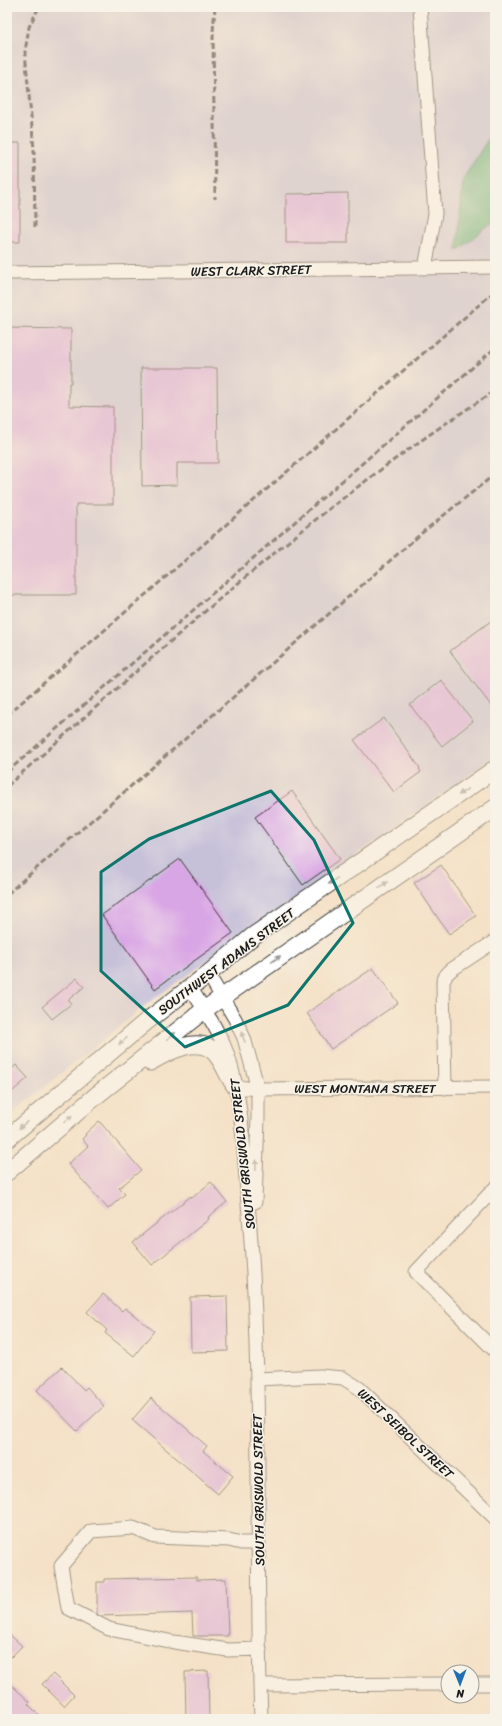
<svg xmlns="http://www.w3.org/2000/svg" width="502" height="1726" viewBox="0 0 502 1726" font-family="Sriracha,sans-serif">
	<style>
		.industrial { fill: #c6c0d9 }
		.forest { fill: #60b17e; stroke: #3e664d }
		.building { fill: #d9a6e5 }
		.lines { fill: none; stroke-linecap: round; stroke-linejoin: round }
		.minor-casing { stroke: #3c3a36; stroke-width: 15 }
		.major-casing { stroke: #3c3a36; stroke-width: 19 }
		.minor { stroke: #fff; stroke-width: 13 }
		.major { stroke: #fff; stroke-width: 17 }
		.rail { stroke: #1c1c1c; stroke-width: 3; stroke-dasharray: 6 3; stroke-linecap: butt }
		.oneway { fill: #999 }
		.marked { fill: none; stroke: #0f766e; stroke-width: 3; stroke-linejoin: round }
		.labels { text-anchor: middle; stroke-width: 3; stroke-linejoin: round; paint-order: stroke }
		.street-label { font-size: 13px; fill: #1c1c1c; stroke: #f7f3e8 }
	</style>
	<rect width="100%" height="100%" fill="#f7f3e8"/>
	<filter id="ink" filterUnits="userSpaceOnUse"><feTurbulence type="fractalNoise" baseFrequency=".025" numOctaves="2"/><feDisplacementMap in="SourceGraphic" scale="8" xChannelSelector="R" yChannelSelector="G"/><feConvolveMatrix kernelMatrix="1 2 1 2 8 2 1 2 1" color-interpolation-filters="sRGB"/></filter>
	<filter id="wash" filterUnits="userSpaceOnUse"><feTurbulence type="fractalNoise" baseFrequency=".012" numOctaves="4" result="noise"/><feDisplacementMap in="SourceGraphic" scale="16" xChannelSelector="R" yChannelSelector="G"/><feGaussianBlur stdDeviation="0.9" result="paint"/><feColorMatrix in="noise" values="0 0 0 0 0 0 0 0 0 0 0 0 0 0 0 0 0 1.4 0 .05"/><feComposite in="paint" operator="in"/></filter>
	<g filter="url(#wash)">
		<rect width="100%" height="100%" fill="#f4e1c7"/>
		<path class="industrial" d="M7 7H495V757L152 1000 7 1117Z"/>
		<path class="forest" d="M495 128V221L457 251 463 179Z"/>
		<g id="blocks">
			<path class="building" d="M7 143H20V242H7Z
				M348 193V243H286V194Z
				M7 328 71 329V383H69V406L113 407V504H76V595H7Z
				M141 368H217L218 463H177V485L142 486Z
				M495 618V711L450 651Z
				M441 680 473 721 442 746 410 705Z
				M384 718 420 768 419 769 421 772 394 792 354 740Z
				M292 791 340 859 303 885 255 817Z
				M180 859 233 933 155 989 102 915Z
				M441 865 476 916 449 934 414 883Z
				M373 968 398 1003 331 1049 307 1013Z
				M77 978 84 987 68 1000 71 1004 52 1019 42 1007Z
				M16 1065 28 1078 7 1096V1073Z
				M99 1121 141 1170 119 1188 125 1194 108 1209 68 1164 88 1146 82 1139 86 1135 85 1134Z
				M211 1182 227 1202 208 1217 209 1219 152 1265 133 1242 191 1196 192 1198Z
				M103 1294 122 1311 125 1308 154 1331 134 1356 105 1333 107 1330 87 1312Z
				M227 1296 228 1351 191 1352 190 1297Z
				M62 1367 84 1390 87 1387 104 1406 77 1431 37 1390Z
				M151 1398 207 1446 203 1451 233 1476 218 1494 132 1420Z
				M197 1577V1580L226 1579 228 1636H193L192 1613 100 1616 97 1614V1582H104V1579Z
				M7 1632 22 1646 7 1661Z
				M208 1671 209 1719H186L185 1672Z
				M53 1674 74 1695 64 1706 42 1684Z
				M7 1681 30 1702 28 1704 43 1719H7Z"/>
		</g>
	</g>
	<g filter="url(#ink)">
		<use href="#blocks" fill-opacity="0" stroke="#3c3a36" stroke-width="1"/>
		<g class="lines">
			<defs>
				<path id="minor" d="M420 7 435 214 425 268
					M7 273 495 267
					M208 974 235 1019 244 1038 258 1089V1117L255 1202
					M190 987C205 1011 221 1033 229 1059 244 1106 244 1166 249 1215 263 1383 255 1551 261 1719
					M236 1087 258 1089 495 1087
					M445 1088 443 982 446 975 451 970 495 941
					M495 1188 416 1272 495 1351
					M257 1379 320 1376 343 1378 359 1388 495 1518
					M259 1543H241L229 1540 155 1537 133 1528 91 1531 61 1566 68 1608 109 1629 174 1642 228 1650 260 1649
					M472 1684H495
					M260 1685 448 1684"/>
				<path id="major" d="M150 1062C167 1052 201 1033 217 1055 225 1065 228 1077 236 1087
					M7 1139 147 1021 208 974 253 936 495 769
					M7 1172 97 1095 204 1010 495 808"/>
			</defs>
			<use href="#minor" class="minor-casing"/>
			<use href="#major" class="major-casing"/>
			<use href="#minor" class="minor"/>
			<use href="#major" class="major"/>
			<path class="rail" d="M215 7 213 32 215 199
				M35 227 34 149 25 52 29 27 39 7
				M7 715 495 291
				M7 772 495 348
				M7 786C164 648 318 503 495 391
				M7 894 423 532 495 474"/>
		</g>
		<defs><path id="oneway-solid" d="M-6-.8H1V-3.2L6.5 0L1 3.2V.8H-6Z"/></defs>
		<g class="oneway">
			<use href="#oneway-solid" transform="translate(463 792) rotate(145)"/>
			<use href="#oneway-solid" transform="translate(333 881) rotate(146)"/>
			<use href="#oneway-solid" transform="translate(383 885) rotate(-35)"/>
			<use href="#oneway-solid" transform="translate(276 959) rotate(-35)"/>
			<use href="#oneway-solid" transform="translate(171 1036) rotate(-37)"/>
			<use href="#oneway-solid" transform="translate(243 1037) rotate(-111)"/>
			<use href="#oneway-solid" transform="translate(123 1041) rotate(140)"/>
			<use href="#oneway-solid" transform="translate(68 1119) rotate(-41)"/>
			<use href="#oneway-solid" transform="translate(23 1125) rotate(139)"/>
			<use href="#oneway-solid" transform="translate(256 1165) rotate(-88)"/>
		</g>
	</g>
	<path d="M0 0H502V1726H0ZM271 791 314 840 353 923 288 1005 185 1047 101 971V872L149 839Z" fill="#f4e1c7" fill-opacity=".55" fill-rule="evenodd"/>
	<path class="marked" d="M271 791 314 840 353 923 288 1005 185 1047 101 971V872L149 839Z"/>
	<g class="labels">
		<g class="street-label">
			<text transform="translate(251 270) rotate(-1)" y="5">WEST CLARK STREET</text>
			<text transform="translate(226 961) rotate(-37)" y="5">SOUTHWEST ADAMS STREET</text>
			<text x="365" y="1093">WEST MONTANA STREET</text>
			<text transform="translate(242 1154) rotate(-96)" y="5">SOUTH GRISWOLD STREET</text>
			<text transform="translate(406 1433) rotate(43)" y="5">WEST SEIBOL STREET</text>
			<text transform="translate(258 1490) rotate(-91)" y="5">SOUTH GRISWOLD STREET</text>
		</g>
	</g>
	<rect width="502" height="1726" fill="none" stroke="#f7f3e8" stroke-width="24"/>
	<g transform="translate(460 1684) rotate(179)"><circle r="19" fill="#f7f3e8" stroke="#9f9d96"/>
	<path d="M0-3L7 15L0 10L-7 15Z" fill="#1f6fb2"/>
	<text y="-6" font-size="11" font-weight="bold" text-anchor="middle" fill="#1c1c1c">N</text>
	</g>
</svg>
